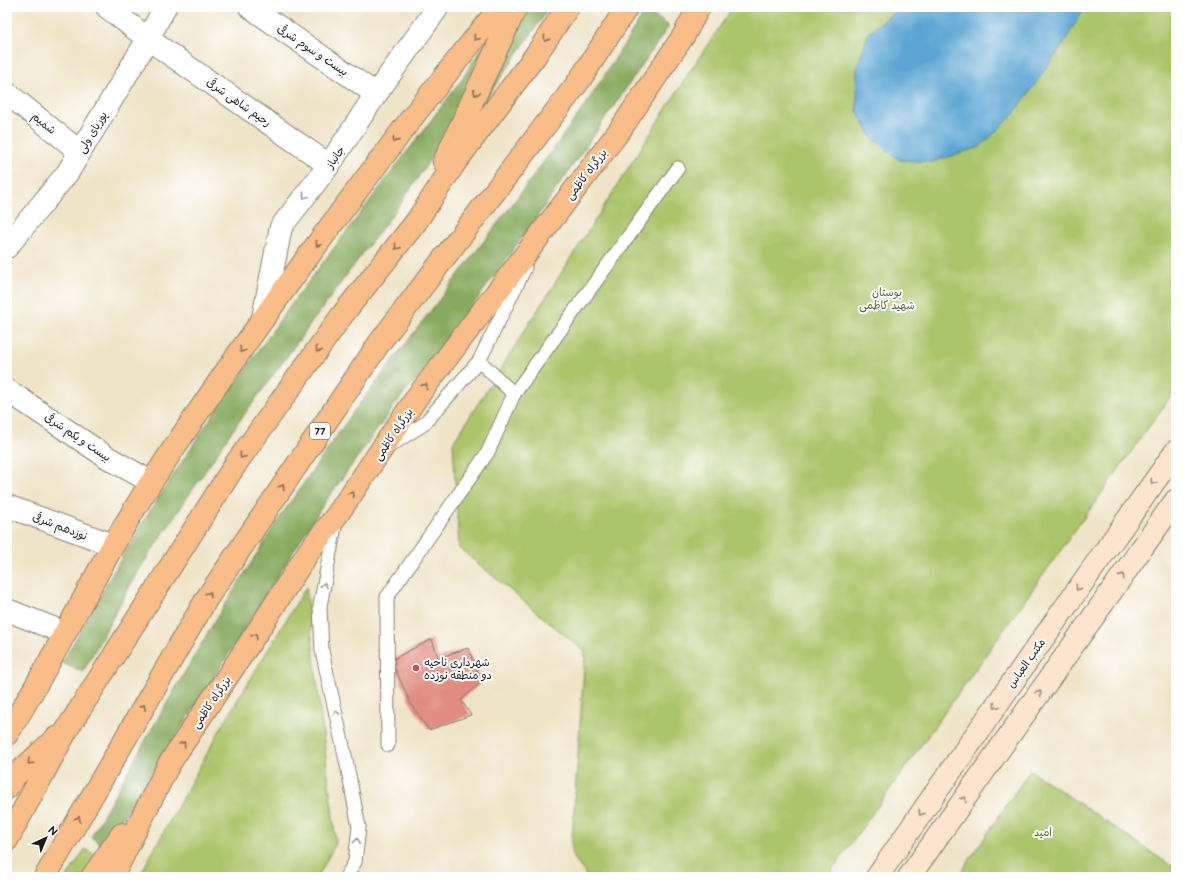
<svg xmlns="http://www.w3.org/2000/svg" width="1183" height="884" viewBox="0 0 1183 884" font-family="'Balsamiq Sans','Playpen Sans Arabic',sans-serif">
	<style>
		.green { fill: #abc56b; stroke: #647044 }
		.forest { fill: #88aa5f; stroke: #52633e }
		.water { fill: #5ba5d3; stroke: #3c6078 }
		.building { fill: #e18c80 }
		.lines { fill: none; stroke-linecap: round; stroke-linejoin: round }
		.service-casing { stroke: #868072; stroke-width: 15 }
		.minor-casing { stroke: #868072; stroke-width: 24 }
		.tertiary-casing { stroke: #868072; stroke-width: 24 }
		.secondary-casing { stroke: #868072; stroke-width: 24 }
		.trunk-casing { stroke: #868072; stroke-width: 24 }
		.service { stroke: #fff; stroke-width: 13 }
		.minor { stroke: #fff; stroke-width: 22 }
		.tertiary { stroke: #fff; stroke-width: 22 }
		.secondary { stroke: #fce5cf; stroke-width: 22 }
		.trunk { stroke: #f8bd88; stroke-width: 22 }
		.oneway { stroke: #8a6c52 }
		.oneway2 { stroke: #999 }
		.oneway3 { stroke: #978b7e }
		.poi-dot { fill: #d1495b; stroke: #fff; stroke-width: 1.5 }
		.labels { text-anchor: middle; stroke-width: 4; stroke-linejoin: round; paint-order: stroke }
		.shield { fill: #fff; stroke: #606060; stroke-width: 1 }
		.shield-label { font-size: 10px; font-weight: bold; fill: #1c1c1c }
		.street-label { font-size: 11px; fill: #1c1c1c; stroke: #fff }
		.park-label { font-size: 11px; fill: #55603c; stroke: #fff }
		.poi-label { font-size: 11px; fill: #1c1c1c; stroke: #fff; text-anchor: start }
	</style>
	<rect width="100%" height="100%" fill="#fff"/>
	<filter id="ink" filterUnits="userSpaceOnUse"><feTurbulence type="fractalNoise" baseFrequency=".025" numOctaves="2"/><feDisplacementMap in="SourceGraphic" scale="8" xChannelSelector="R" yChannelSelector="G"/><feConvolveMatrix kernelMatrix="1 2 1 2 8 2 1 2 1" color-interpolation-filters="sRGB"/></filter>
	<filter id="wash" filterUnits="userSpaceOnUse"><feTurbulence type="fractalNoise" baseFrequency=".012" numOctaves="4" result="noise"/><feDisplacementMap in="SourceGraphic" scale="16" xChannelSelector="R" yChannelSelector="G"/><feGaussianBlur stdDeviation="0.9" result="paint"/><feColorMatrix in="noise" values="0 0 0 0 0 0 0 0 0 0 0 0 0 0 0 0 0 1.4 0 .05"/><feComposite in="paint" operator="in"/></filter>
	<g filter="url(#wash)">
		<rect width="100%" height="100%" fill="#efe4c8"/>
		<path class="green" d="M733 7H1176V389L827 877H587L571 853 585 652 459 548 453 443 692 68Z
			M306 587 336 843 318 877H139L222 726Z
			M1030 770 1176 869V877H958Z
			M85 849 97 856 83 877H67Z"/>
		<path class="forest" d="M529 7H550L483 103Z
			M646 10 669 26 544 207 442 348 397 402 323 505 195 707 104 847 91 837 150 732 217 617 282 514 354 411 520 194 586 104Z
			M497 24 465 96 433 155 399 206 354 265 230 434 137 573 83 672 62 663 111 576 149 512 216 410 290 306 460 82Z"/>
		<path class="water" d="M901 7H1085L1062 46 1013 115 980 147 932 162 900 160 872 138 857 111V67L869 32Z"/>
		<g id="blocks">
			<path class="building" d="M432 639 438 658 468 648 482 682 461 700 471 715 429 730 412 706 391 660Z"/>
		</g>
	</g>
	<g filter="url(#ink)">
		<use href="#blocks" fill-opacity="0" stroke="#868072" stroke-width="1"/>
		<g class="lines">
			<defs>
				<path id="service" d="M514 394 678 168
					M388 447 424 424 479 361 525 268
					M336 521 320 606 322 651 346 760 359 827 355 862 346 877
					M388 745 387 597 488 452 514 394 479 361"/>
				<path id="minor" d="M107 7 148 39 329 165
					M250 7 376 94
					M7 93 80 152
					M7 247 68 172 148 39 165 7
					M7 390 105 456 151 482
					M7 506 113 545
					M7 610 65 633"/>
				<path id="tertiary" d="M263 318 281 227 329 165 376 94 438 7"/>
				<path id="secondary" d="M877 877 1030 657 1176 451
					M909 877 1176 500"/>
				<path id="trunk" d="M444 162 516 7
					M7 734C59 652 99 562 152 481 229 364 311 250 396 139 429 94 465 51 500 7
					M7 788 13 778 56 738
					M7 840 69 726 237 462 343 314 416 222 457 160 535 56 568 7
					M45 877 207 598 380 342 579 81 627 7
					M92 877 122 834
					M112 877 169 764 259 629 309 551 337 515 417 397 620 130 684 35 699 7"/>
			</defs>
			<use href="#service" class="service-casing"/>
			<use href="#minor" class="minor-casing"/>
			<use href="#tertiary" class="tertiary-casing"/>
			<use href="#secondary" class="secondary-casing"/>
			<use href="#trunk" class="trunk-casing"/>
			<use href="#service" class="service"/>
			<use href="#minor" class="minor"/>
			<use href="#tertiary" class="tertiary"/>
			<use href="#secondary" class="secondary"/>
			<use href="#trunk" class="trunk"/>
		</g>
		<defs><path id="oneway-chevron" d="M-2-3.5L2.5 0L-2 3.5" fill="none" stroke-width="1.6" stroke-linecap="round" stroke-linejoin="round"/></defs>
		<g class="oneway">
			<use href="#oneway-chevron" transform="translate(476 38) rotate(128)"/>
			<use href="#oneway-chevron" transform="translate(546 39) rotate(124)"/>
			<use href="#oneway-chevron" transform="translate(476 93) rotate(115)"/>
			<use href="#oneway-chevron" transform="translate(395 140) rotate(127)"/>
			<use href="#oneway-chevron" transform="translate(318 244) rotate(126)"/>
			<use href="#oneway-chevron" transform="translate(397 247) rotate(128)"/>
			<use href="#oneway-chevron" transform="translate(242 350) rotate(124)"/>
			<use href="#oneway-chevron" transform="translate(318 350) rotate(126)"/>
			<use href="#oneway-chevron" transform="translate(425 386) rotate(-53)"/>
			<use href="#oneway-chevron" transform="translate(242 456) rotate(126)"/>
			<use href="#oneway-chevron" transform="translate(282 487) rotate(-56)"/>
			<use href="#oneway-chevron" transform="translate(352 494) rotate(-56)"/>
			<use href="#oneway-chevron" transform="translate(209 594) rotate(-57)"/>
			<use href="#oneway-chevron" transform="translate(255 636) rotate(-56)"/>
			<use href="#oneway-chevron" transform="translate(143 707) rotate(-60)"/>
			<use href="#oneway-chevron" transform="translate(183 744) rotate(-56)"/>
			<use href="#oneway-chevron" transform="translate(30 762) rotate(137)"/>
			<use href="#oneway-chevron" transform="translate(78 819) rotate(-60)"/>
		</g>
		<g class="oneway2">
			<use href="#oneway-chevron" transform="translate(305 196) rotate(128)"/>
			<use href="#oneway-chevron" transform="translate(324 585) rotate(-79)"/>
			<use href="#oneway-chevron" transform="translate(336 713) rotate(-102)"/>
			<use href="#oneway-chevron" transform="translate(357 841) rotate(-84)"/>
		</g>
		<g class="oneway3">
			<use href="#oneway-chevron" transform="translate(1153 482) rotate(125)"/>
			<use href="#oneway-chevron" transform="translate(1122 576) rotate(-55)"/>
			<use href="#oneway-chevron" transform="translate(1078 588) rotate(125)"/>
			<use href="#oneway-chevron" transform="translate(1039 693) rotate(-55)"/>
			<use href="#oneway-chevron" transform="translate(996 706) rotate(125)"/>
			<use href="#oneway-chevron" transform="translate(964 799) rotate(-55)"/>
			<use href="#oneway-chevron" transform="translate(921 813) rotate(125)"/>
		</g>
	</g>
	<circle class="poi-dot" cx="416" cy="668" r="4"/>
	<g class="labels">
		<rect class="shield" x="310" y="423" width="20" height="16" rx="3"/>
		<g class="shield-label">
			<text x="320" y="435">77</text>
		</g>
		<g class="street-label">
			<text transform="translate(313 50) rotate(34)" y="4">بیست و سوم شرقی</text>
			<text transform="translate(239 102) rotate(35)" y="4">رحیم شاهی شرقی</text>
			<text transform="translate(44 123) rotate(39)" y="4">شمیم</text>
			<text transform="translate(92 132) rotate(-59)" y="4">پوریای ولی</text>
			<text transform="translate(335 157) rotate(-56)" y="4">جانباز</text>
			<text transform="translate(586 174) rotate(-53)" y="4">بزرگراه کاظمی</text>
			<text transform="translate(393 434) rotate(-56)" y="4">بزرگراه کاظمی</text>
			<text transform="translate(78 437) rotate(34)" y="4">بیست و یکم شرقی</text>
			<text transform="translate(60 526) rotate(21)" y="4">نوزدهم شرقی</text>
			<text transform="translate(1026 663) rotate(-55)" y="4">مکتب العباس</text>
			<text transform="translate(211 702) rotate(-56)" y="4">بزرگراه کاظمی</text>
		</g>
		<g class="park-label">
			<text x="887" y="296">بوستان<tspan x="887" dy="13">شهید کاظمی</tspan></text>
			<text x="1043" y="836">امید</text>
		</g>
		<g class="poi-label">
			<text x="424" y="666">شهرداری ناحیه<tspan x="424" dy="13">دو منطقه نوزده</tspan></text>
		</g>
	</g>
	<rect width="1183" height="884" fill="none" stroke="#fff" stroke-width="24"/>
	<g transform="translate(46 838) rotate(44)" stroke="#ffffff" stroke-width="3" paint-order="stroke">
	<path d="M0-3L7 15L0 10L-7 15Z" fill="#1c1c1c"/>
	<text y="-6" font-size="11" font-weight="bold" text-anchor="middle" fill="#1c1c1c">N</text>
	</g>
</svg>
